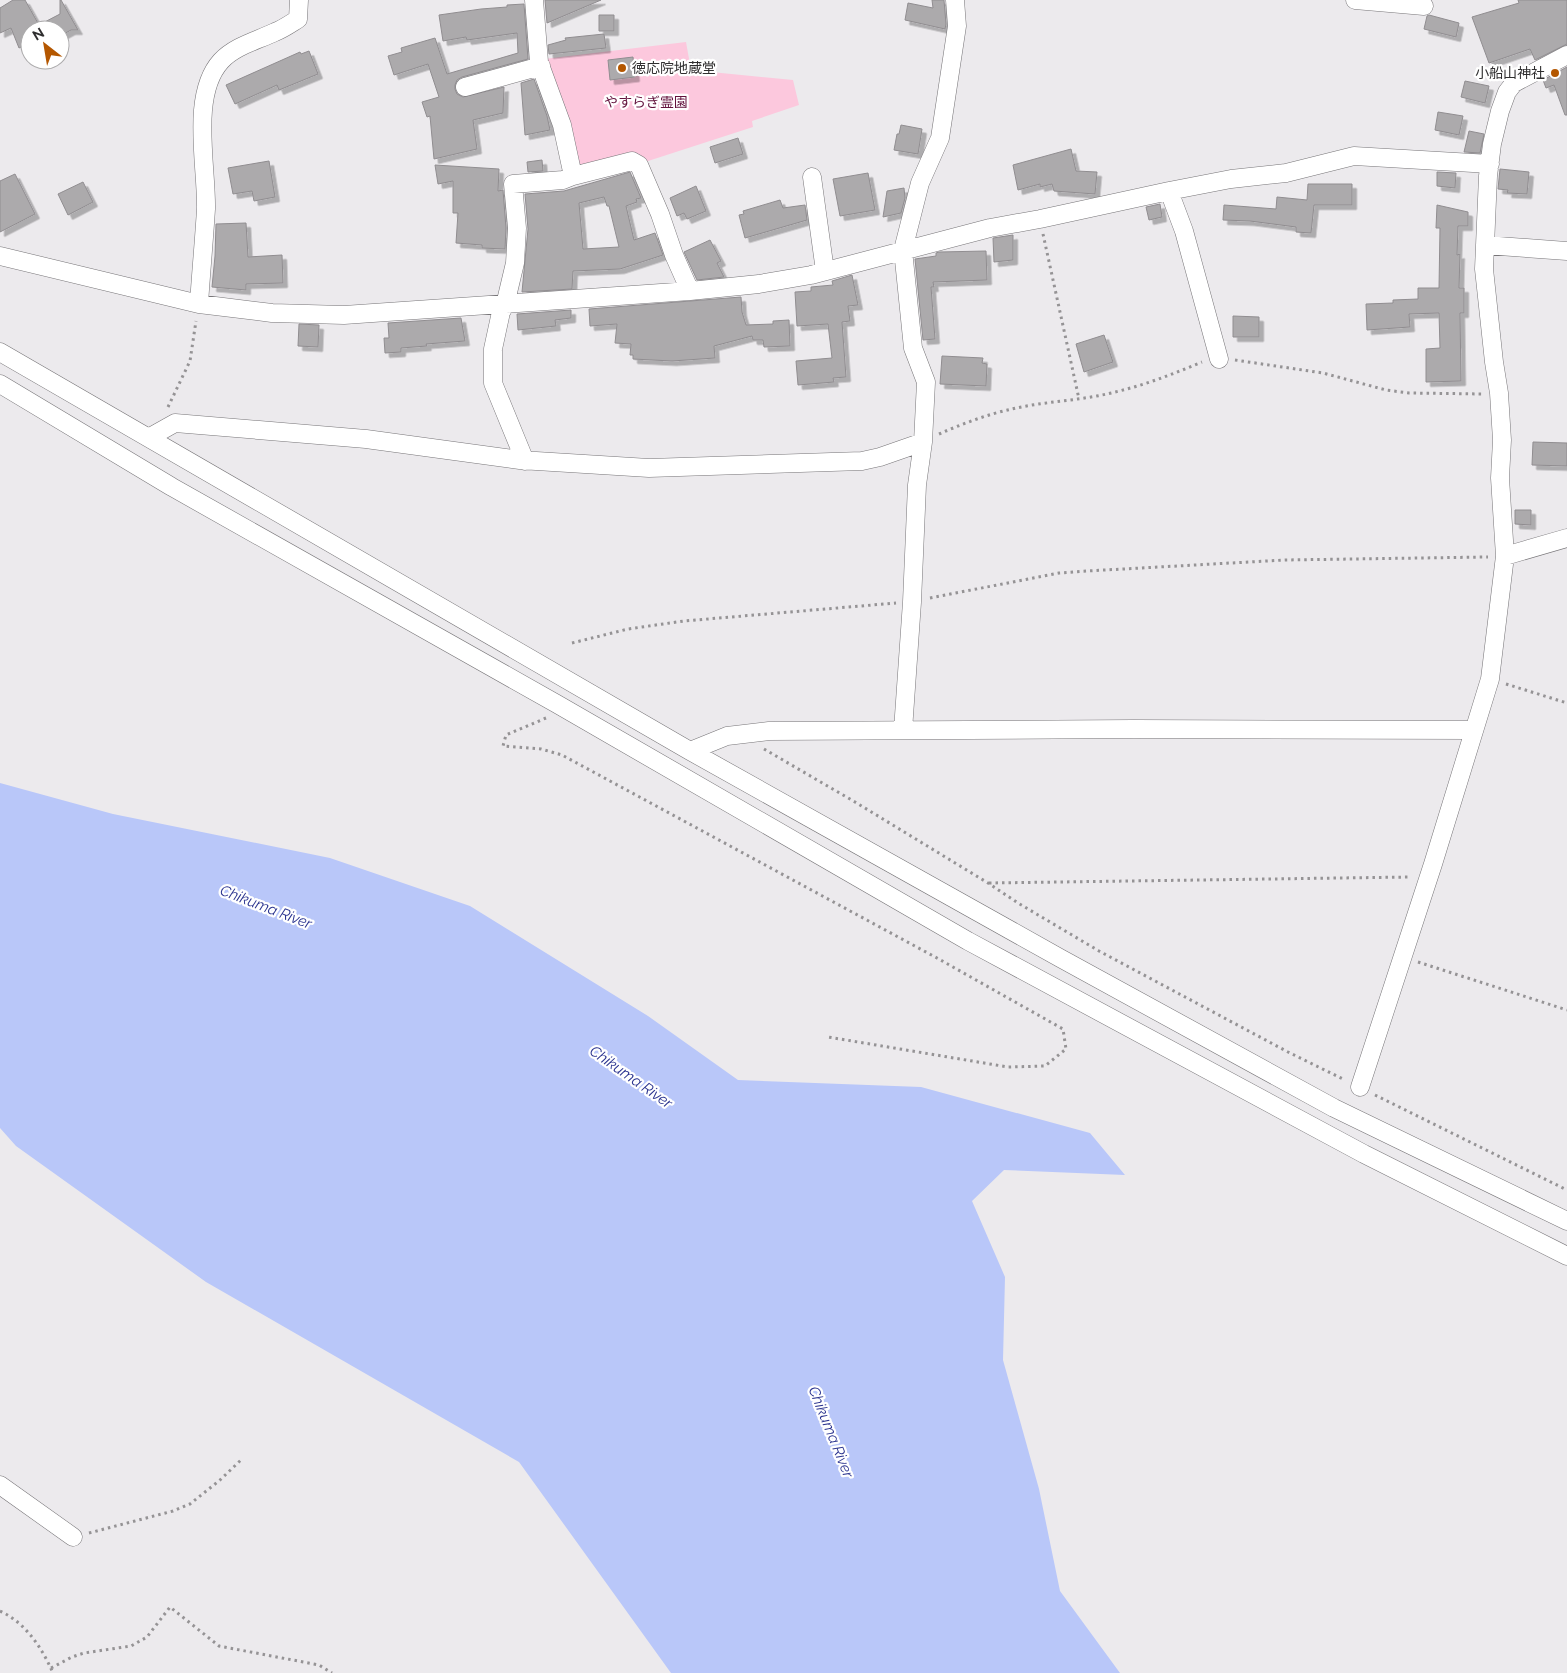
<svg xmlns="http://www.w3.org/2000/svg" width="1567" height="1673" viewBox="0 0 1567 1673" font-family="Raleway,'Noto Sans JP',sans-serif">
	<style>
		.green { fill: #fcc8dd }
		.water { fill: #b9c7f9 }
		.building { fill: #acaaac; stroke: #908d90; fill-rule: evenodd; filter: url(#shadow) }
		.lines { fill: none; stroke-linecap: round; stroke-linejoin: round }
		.minor-casing { stroke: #777578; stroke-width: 19 }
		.path { stroke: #959395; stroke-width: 3; stroke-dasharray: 2.5 4; stroke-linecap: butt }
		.minor { stroke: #fff; stroke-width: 18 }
		.poi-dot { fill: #b45700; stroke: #fff; stroke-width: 2 }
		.labels { text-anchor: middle; stroke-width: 4.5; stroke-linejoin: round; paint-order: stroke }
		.poi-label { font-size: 14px; fill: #2f2e2f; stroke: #fff; text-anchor: start }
		.park-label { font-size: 14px; fill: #62123d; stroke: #fff }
		.water-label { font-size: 15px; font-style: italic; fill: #2a338f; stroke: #fff }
	</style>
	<defs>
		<filter id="shadow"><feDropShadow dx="4.5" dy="4.5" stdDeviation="0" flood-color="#0004"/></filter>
	</defs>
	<rect width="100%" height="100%" fill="#eceaed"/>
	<path class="green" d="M686 42 691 70 793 80 799 105 752 121 753 127 645 162 586 167 578 164 544 59Z"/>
	<path class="water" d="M0 783 113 814 330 858 470 906 648 1016 738 1080 921 1087 1090 1133 1125 1175 1004 1170 972 1201 1005 1277 1003 1360 1039 1489 1060 1591 1120 1673H671L519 1462 206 1282 16 1146 0 1128Z"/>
	<path class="building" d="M13 0H25L39 25 60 14V0H61L78 30H71L60 36V30H30V43L19 48 11 28 0 33V8Z
		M545 0H601L547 23Z
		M932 0H944L946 24 945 29 905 20 908 3 933 8Z
		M1518 0H1567V44L1535 60 1530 49 1489 63 1472 17 1519 3Z
		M524 4 528 59 462 77 457 80 455 85V89L457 94 463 97 504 87 503 113 473 120 477 149 434 159 430 116 427 117 422 102 439 97 428 64 394 75 388 56 402 52 401 48 435 38 447 74 518 53 517 33 467 40 466 37 443 41 439 15 481 9 507 7V5Z
		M599 15H614V31H599Z
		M1429 15 1459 23 1456 37 1424 29 1427 16Z
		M604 34 606 48 549 54 548 45 566 40 565 38Z
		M309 51 318 74 279 90 277 85 235 104 226 85 300 52 301 54Z
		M633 57 635 77 610 80 608 60Z
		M1567 67V115H1565L1554 85 1546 88 1543 80Z
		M534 79 547 116 550 130 525 135 521 83Z
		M1465 81 1489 86 1485 103 1461 97Z
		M1438 112 1463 116 1459 135 1435 130Z
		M901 125 922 129 918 154 894 150 897 134H899Z
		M1469 131 1484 134 1480 153 1464 152Z
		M738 138 743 154 715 163 710 147Z
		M1071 149 1076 171 1097 172 1095 194 1054 191 1052 184 1040 187V184L1018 190 1013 165Z
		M542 160 543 171 528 172 527 162Z
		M269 161 275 197 254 201 252 191 233 194 228 168Z
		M435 165 499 169 498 191 503 190 506 228 505 249 482 248V245L456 243 458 213H453V181L438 184Z
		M1500 169 1529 172 1527 194 1507 193 1508 190 1498 189Z
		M630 172 641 198 636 199 637 202 626 206 634 240 655 233 663 255 620 269 573 271 572 289 522 292 528 229 525 194 564 191ZM604 197 607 206H609L619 247 583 249 579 203Z
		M1437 172 1456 173 1455 188 1437 186Z
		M868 173 875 210 840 216 833 179Z
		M15 174 35 214 0 232V181Z
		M83 182 93 202 68 215 58 194Z
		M1308 184H1352V205H1314L1311 233 1296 232V227L1250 221 1223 220 1224 205 1276 209 1277 197 1307 200Z
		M696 186 706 211 687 219 684 213 677 216 670 198Z
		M904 188 905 198 901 213 883 217 887 191Z
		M780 200 783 208 805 205 807 220 745 238 739 215 744 214 743 211Z
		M1160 204 1162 217 1149 220 1146 207Z
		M1437 205 1468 212V226H1458L1457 255 1460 254 1459 288H1464V313H1460L1461 381 1426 382V349L1440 348 1439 313 1409 314 1410 327 1367 330 1366 304 1393 303V300L1418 299V288H1439L1440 228H1436Z
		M246 223 248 257 282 255 283 283 246 284V290L212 287 215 256 216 224Z
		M1013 235V260L994 262 993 238Z
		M710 240 721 261 717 263 724 277 697 280 684 252Z
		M986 251 987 280 933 282 934 287H931L935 339 923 340 915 259 936 256V253L939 252Z
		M852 275 858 305 848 306 850 321 842 322 846 377 833 378 834 382 798 385 796 361 832 358 828 324 797 326 795 292 811 291V287L833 285 832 281Z
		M741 297 742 312 746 325 773 324V321L789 320 790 346 764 347 763 340H753L752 336 714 346 715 358 672 361 633 359V355H630L631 344 615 343 617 324 590 326 589 309Z
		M571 310V318L555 320 556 326 518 330 517 314Z
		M1233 316 1259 317V337H1233Z
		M461 318 465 341 426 344 427 346 401 348V352L385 353 384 338H389L388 323Z
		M299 324 319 325 318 347 298 346Z
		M1104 335 1113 362 1084 372 1076 344Z
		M942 356 983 358 982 363 987 364 986 386 940 384Z
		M1533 442 1567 443V466L1532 465Z
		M1515 510H1531V525L1515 524Z"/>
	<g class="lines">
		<defs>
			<path id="minor" d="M534 0 539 62 562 125 573 176 632 161 639 165 660 214 674 255 690 291
				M1355 0 1424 6
				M465 87 541 66
				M812 177 825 271
				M1169 191 1231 179 1286 173 1354 156 1490 164
				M1485 245 1567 251
				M0 256 199 304 272 313 344 315 690 291 759 284 811 275 990 228 1040 219 1169 191 1184 231 1219 359
				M199 304C201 273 204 241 206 209 207 166 190 95 221 61 235 46 256 41 275 32 283 29 290 24 298 19L299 0
				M0 352 690 751 1060 958 1334 1108 1567 1221
				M0 384 172 487 557 704 968 941 1364 1154 1567 1256
				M150 437 175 423 366 439 520 460 649 468 862 461 880 457 923 442
				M525 461 493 383V349L501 312 505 305 515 263 517 228 513 184 563 180 573 176
				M1505 556 1567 538
				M903 730 912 602 917 485 923 442 926 382 913 348 903 250 920 183 940 138 957 26 955 0
				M690 751 727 736 769 731 1134 729 1474 730
				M1360 1087 1433 864 1490 679 1505 556 1500 478 1502 440 1499 393 1494 362 1484 269 1488 176 1492 144 1500 111 1507 92 1514 83 1567 55
				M0 1485 73 1537"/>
		</defs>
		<use href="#minor" class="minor-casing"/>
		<path class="path" d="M1043 234 1079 399
			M1235 360 1323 373 1386 390 1409 393 1483 394
			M168 407 190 361 196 321
			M939 434C962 424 988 414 1012 409 1045 401 1081 401 1115 392 1145 385 1173 374 1202 362
			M930 598 1059 573 1087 571 1285 560 1488 557
			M572 643 628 629 684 621 896 603
			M1506 684 1567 703
			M546 718 506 735 503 746 541 749 562 755 937 958 1063 1029 1066 1049 1045 1066 1008 1067 828 1037
			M764 749 855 802 988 883 1018 903 1099 951 1288 1052 1345 1080
			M989 883 1410 877
			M1418 962 1567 1010
			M1375 1095 1567 1190
			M89 1533 173 1511 190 1504 220 1480 242 1459
			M0 1611C26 1623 42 1648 53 1673
			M51 1668 72 1657 84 1653 131 1646 147 1637 170 1607 219 1646 319 1665 332 1673"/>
		<use href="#minor" class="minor"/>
	</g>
	<g class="poi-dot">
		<circle cx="622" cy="68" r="5"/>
		<circle cx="1555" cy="73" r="5"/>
	</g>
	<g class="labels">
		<g class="poi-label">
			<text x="632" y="73">徳応院地蔵堂</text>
			<text x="1545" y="78" text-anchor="end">小船山神社</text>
		</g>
		<g class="park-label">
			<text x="646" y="107">やすらぎ霊園</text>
		</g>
		<g class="water-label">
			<text transform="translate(266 907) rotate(21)" y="5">Chikuma River</text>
			<text transform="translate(631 1077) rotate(35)" y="5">Chikuma River</text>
			<text transform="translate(831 1432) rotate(68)" y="5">Chikuma River</text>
		</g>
	</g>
	<g transform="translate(45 45) rotate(329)"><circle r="24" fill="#ffffff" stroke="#acabac"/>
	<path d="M0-4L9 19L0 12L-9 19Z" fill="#b45700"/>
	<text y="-8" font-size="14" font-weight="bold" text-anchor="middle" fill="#2f2e2f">N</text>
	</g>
</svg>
